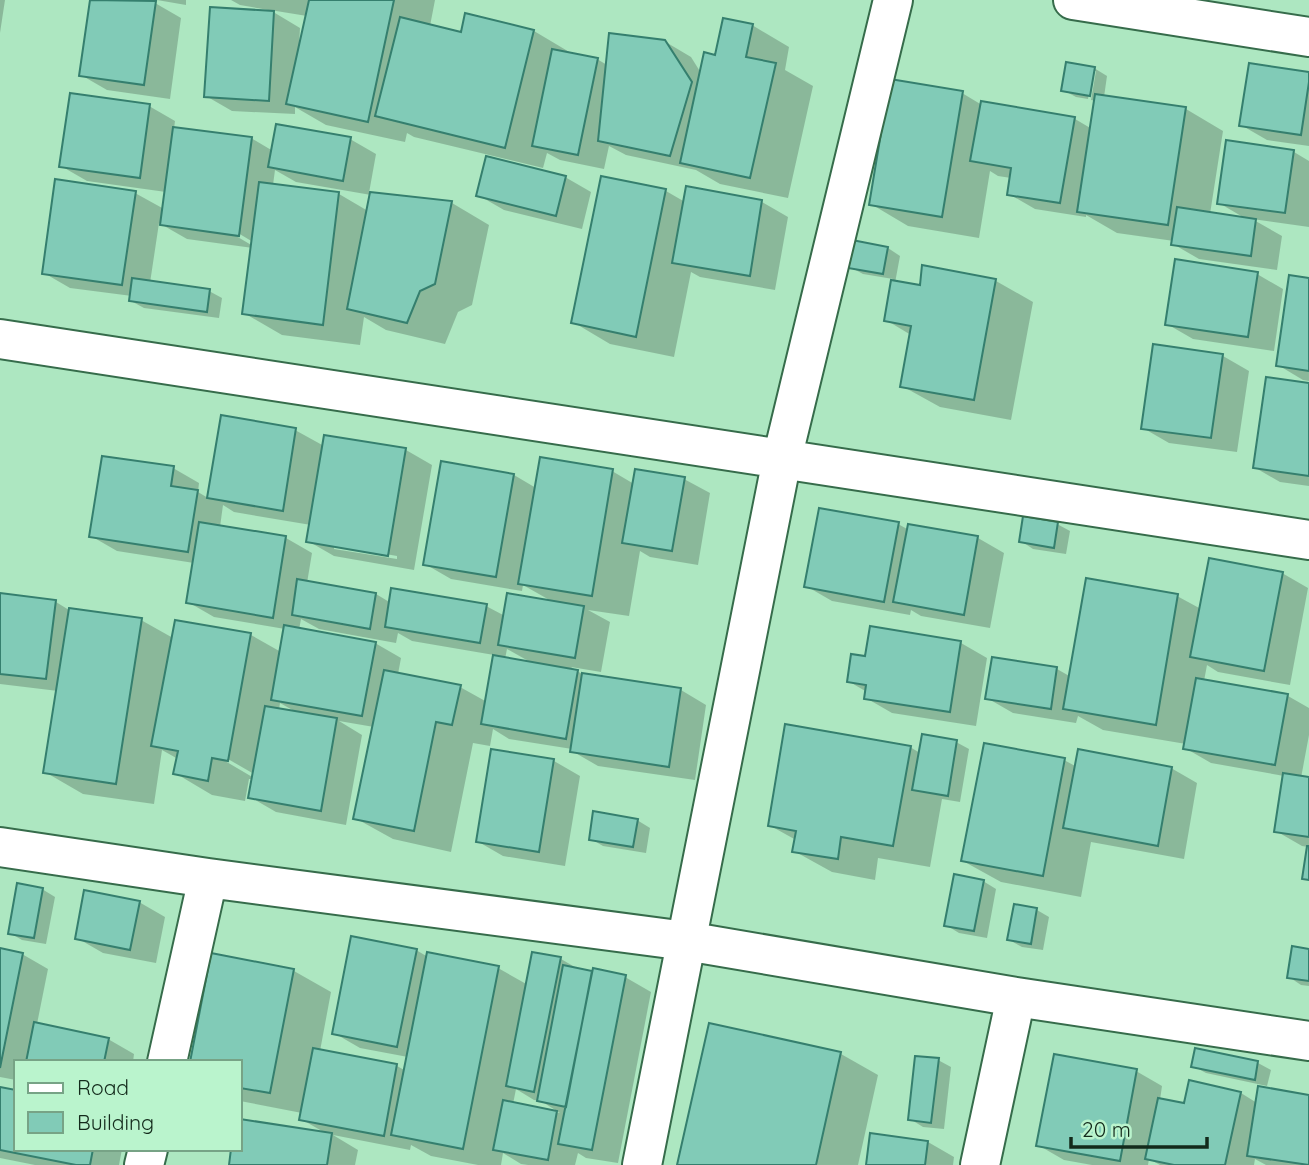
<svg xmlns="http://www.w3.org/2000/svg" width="1309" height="1165" viewBox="0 0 1309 1165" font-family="Quicksand,sans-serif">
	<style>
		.shadow { fill: #0003; fill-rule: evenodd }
		.building { fill: #81cbb7; stroke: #357f6e; stroke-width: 2 }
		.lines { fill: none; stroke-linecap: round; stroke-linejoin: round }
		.minor-casing { stroke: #366c4b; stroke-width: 42 }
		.minor { stroke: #fff; stroke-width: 38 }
	</style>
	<rect width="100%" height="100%" fill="#ade7c1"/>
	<path class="shadow" d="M0 0H5L0 33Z
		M92 0H135L155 3 181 18 170 99 107 90 81 75Z
		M157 0H186V5Z
		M231 0H435L430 26 462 34 466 15 534 31 571 53 597 59 607 65 664 41 691 57 701 73 717 57 752 25 789 47 785 70 813 86 788 198 720 184 696 170 626 155 609 146 604 169 560 160 547 153 543 168 414 137 407 133 405 142 326 125 295 107V114L232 111 206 96 267 12 268 10 240 5ZM270 10 307 16 301 46H299L300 28Z
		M1094 68 1107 76 1104 97 1186 109 1223 131 1210 214 1248 220 1219 203 1294 152 1309 161V227L1252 219 1282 236 1277 270 1199 259 1173 244 1174 241 1117 233 1086 215V217L1035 209 1009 194 1011 178 998 176 990 171 979 238 908 226 871 204 962 93 982 105 1075 119 1092 129 1096 101 1091 100 1096 71H1092L1088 99 1076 97 1063 90Z
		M1309 73V146L1267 140 1241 125Z
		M149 106 175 121 174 129 251 138 273 151 350 139 376 154 369 193 452 203 489 225 472 305 458 312 445 344 386 330 364 317 360 345 282 335 244 313 253 248 187 239 159 223 150 283 209 291 222 298 219 318 144 308 131 301 132 296 70 288 44 273 135 193 164 209 166 192 87 181 61 166ZM275 170 296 182 371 195 368 211 339 194 273 185ZM233 230 253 242V246L231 233Z
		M565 177 591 192 582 229 504 210 478 195Z
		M666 191 685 202H762L788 217 775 290 700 277 691 272 674 357 610 344 573 322Z
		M888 248 900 256 895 283 921 287 996 281 1033 302 1011 420 940 407 902 386 911 335 886 320 893 279 863 274 850 267Z
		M1257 274 1283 289 1274 351 1193 339 1167 324Z
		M1309 280V381L1303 380 1278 365Z
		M1155 346 1223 356 1249 371 1237 452 1169 443 1143 428Z
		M1309 385V486L1280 482 1254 467Z
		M295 430 324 446 406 450 432 465 414 570 334 556 308 541 311 525 234 512 223 505 220 527 286 538 312 553 307 583 376 594 391 603 486 606 505 616 553 602 523 585 522 591 451 579 425 564 514 475 536 488 612 471 634 484 684 479 710 493 698 565 650 557 640 551 629 616 588 610 610 622 601 672 571 667 585 676 681 690 706 705 695 780 598 766 572 751V749L509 739 493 729 490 746 473 743 451 852 393 839 355 818 374 727 339 721 362 735 346 825 276 812 250 797 254 779H249L245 801 212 795 175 773 178 759 162 750 154 804 83 794 45 772 58 691 0 684V595L56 602 69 610 141 620 173 638 176 622 251 635 281 652 285 629 214 617 188 602 194 563 117 551 91 536 173 468 199 483 198 492 208 498ZM334 545 397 556V559L334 549ZM301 619 319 629 396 643 398 633 412 641 494 655 487 702 460 687 398 674 401 658 375 643 299 630ZM507 649 532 663 505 659ZM280 703 296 712 279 710ZM221 755 254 774V778L220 758Z
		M898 524 909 530 910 526 978 538 1004 553 990 628 921 616 911 610 910 615 832 601 806 586Z
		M1057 524 1070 531 1066 554 1033 549 1021 541Z
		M1282 573 1308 588 1290 685 1218 672 1207 665 1204 681 1288 696 1309 708V735L1301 778 1309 779V881L1304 878 1308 847 1302 846 1276 831 1284 776 1211 763 1185 748 1186 744 1103 730 1078 716 1076 723 1013 713 987 698 993 659 1057 669 1071 677 1177 596 1201 609Z
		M961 643 987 658 976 726 892 713 866 698 867 692 848 681 867 658Z
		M956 742 969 749 960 802 942 799 930 867 878 858 875 880 832 872 794 851 796 840 769 825 910 747 920 753Z
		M493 751 554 761 580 776 565 866 503 856 477 841Z
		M1064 760 1077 767 1171 768 1197 783 1184 859 1091 842 1081 897 1001 882 963 861Z
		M637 820 650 828 646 853 603 846 591 839Z
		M983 881 996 889 987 938 959 933 946 925Z
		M42 889 55 897 46 944 22 940 10 933Z
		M139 902 165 917 156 963 103 953 77 938Z
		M1037 910 1049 917 1043 950 1022 947 1009 940Z
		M0 950 22 954 48 969 37 1024 108 1039 134 1054 133 1062H16V1080L0 1077Z
		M416 950 428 957 498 968 528 985 561 959 580 970 625 977 651 992 618 1163 586 1158 578 1153 575 1165H528L521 1164 503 1153 501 1165H478L431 1156 411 1145 410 1150 333 1135 358 1150 355 1165H231L240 1149V1121L327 1134 301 1119 302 1113 240 1101V1062L212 955 294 971 331 992 320 1051 397 1066 406 1071 408 1057 360 1048 334 1033ZM516 1089 534 1100 541 1101 560 1113 513 1104Z
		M1309 951V986L1301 985 1289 977Z
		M1197 1050 1258 1063 1271 1070 1267 1086 1206 1073 1193 1066Z
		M841 1054 878 1075 858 1165H679Z
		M938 1060 951 1067 944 1129 923 1127 910 1119Z
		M1136 1071 1162 1086 1160 1100 1185 1105 1190 1083 1241 1093 1257 1103 1309 1097V1165H1266L1255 1159 1254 1165H1160L1149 1159 1148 1165H1092L1064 1160 1038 1145Z
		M0 1088 16 1149H122L119 1165H35L0 1158Z
		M871 1135 928 1142 954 1157 953 1165H868Z"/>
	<path class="building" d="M90 0 156 1 144 85 79 76Z
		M309 0H394L368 122 286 104Z
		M210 7 274 11 269 101 204 97Z
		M465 13 534 30 505 148 375 116 400 17 461 32Z
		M723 18 753 24 746 57 776 63 750 178 680 163 704 52 715 55Z
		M609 33 665 40 692 82 670 156 598 141Z
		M552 49 598 58 578 155 532 146Z
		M1066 62 1095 67 1090 96 1061 91Z
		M1249 63 1309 72V82L1301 135 1239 126Z
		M890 79 963 91 942 217 869 205Z
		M70 93 150 104 140 178 59 167Z
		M1095 94 1186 107 1168 225 1077 212Z
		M981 101 1075 117 1060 203 1007 195 1011 168 970 161Z
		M276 124 351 137 343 181 268 167Z
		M173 127 252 137 239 236 160 225Z
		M1226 140 1294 150 1285 213 1217 204Z
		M486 156 566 176 556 216 476 196Z
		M601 176 666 189 636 337 571 323Z
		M55 179 136 191 122 285 42 274Z
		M259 182 339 192 323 325 242 314Z
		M686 186 762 200 750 276 672 263Z
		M370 192 452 201 435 284 420 291 407 323 347 309Z
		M1177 207 1256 219 1251 256 1171 245Z
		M852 240 888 247 883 274 848 268Z
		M1175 259 1258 272 1248 337 1165 325Z
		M922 265 996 279 974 400 900 387 911 326 884 321 891 280 920 285Z
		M1289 275 1309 278V371L1276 366Z
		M132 278 210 289 207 312 129 301Z
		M1153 344 1223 354 1211 438 1141 429Z
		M1266 377 1309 383V476L1253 468Z
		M221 415 296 428 283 511 207 498Z
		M324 435 406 448 388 556 306 542Z
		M102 456 174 466 171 486 198 490 188 552 89 537Z
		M540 457 613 469 592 596 518 584Z
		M441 461 514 474 496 577 423 565Z
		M635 469 685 477 672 551 622 543Z
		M819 508 899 522 884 602 804 587Z
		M1023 516 1058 522 1054 548 1019 542Z
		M199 522 286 536 273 618 186 603Z
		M908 524 978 536 964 615 893 602Z
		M1209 558 1283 572 1264 671 1190 657Z
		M1086 578 1178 594 1156 725 1063 709Z
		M297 579 376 593 370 629 292 615Z
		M391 588 487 604 480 643 385 627Z
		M0 593 56 600 46 679 0 674Z
		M507 593 584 606 575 658 498 645Z
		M69 608 142 618 116 784 43 773Z
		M175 620 251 633 228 761 212 758 208 781 173 774 178 751 151 746Z
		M284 625 376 642 362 716 271 700Z
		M870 626 961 641 950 712 864 699 866 685 847 682 851 654 865 656Z
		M493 655 578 670 566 739 481 724Z
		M992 657 1057 667 1051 709 985 699Z
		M384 670 461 685 452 725 436 722 414 831 353 819Z
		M582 673 681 688 669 767 570 752Z
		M1196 678 1288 694 1275 765 1183 749Z
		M265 706 337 718 321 811 248 798Z
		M785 724 911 746 893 846 841 837 838 859 792 852 796 831 768 826Z
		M922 734 957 740 948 796 912 790Z
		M984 743 1065 758 1043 876 961 861Z
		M491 749 554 759 539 852 476 842Z
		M1078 749 1172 767 1158 846 1063 828Z
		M1283 773 1309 777V837L1274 832Z
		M593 811 638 819 633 847 589 840Z
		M1307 846H1309V880L1302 879Z
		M954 874 984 880 974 931 944 926Z
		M17 883 43 888 34 938 8 934Z
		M84 890 140 901 130 950 75 939Z
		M1014 904 1037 908 1031 944 1007 940Z
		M351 936 417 949 397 1047 332 1034Z
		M1292 946 1309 949V981L1287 978Z
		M0 948 23 953 0 1068Z
		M427 952 499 966 463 1149 391 1135Z
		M532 952 561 957 534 1092 506 1086Z
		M211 953 294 969 270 1093 240 1088V1062H190Z
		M563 965 592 971 566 1107 537 1101Z
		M593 968 626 975 592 1150 558 1144Z
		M34 1022 109 1038 104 1062H26Z
		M709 1023 841 1052 816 1165H677Z
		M313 1048 397 1064 384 1136 299 1120Z
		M1195 1048 1258 1061 1255 1080 1191 1067Z
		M1054 1054 1137 1069 1120 1161 1036 1146Z
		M915 1056 939 1058 931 1123 908 1120Z
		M1189 1080 1241 1092 1225 1165H1174L1145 1159 1158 1098 1184 1103Z
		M1258 1086 1309 1095V1165L1247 1156Z
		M0 1087 16 1090V1149H93L90 1165H76L0 1150Z
		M503 1100 557 1111 548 1160 493 1150Z
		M240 1119 332 1133 327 1165H229L231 1149H240Z
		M870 1133 928 1141 925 1165H866Z"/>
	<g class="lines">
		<defs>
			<path id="minor" d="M1073 0 1309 37
				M0 339 1309 540
				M0 847 208 878 686 941 1016 997 1309 1041
				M167 1062 208 878
				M144 1165 148 1149
				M642 1165 782 459 893 0
				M980 1165 1016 997"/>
		</defs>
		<use href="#minor" class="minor-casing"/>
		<use href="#minor" class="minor"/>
	</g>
	<rect x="14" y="1060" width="228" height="91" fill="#baf4cd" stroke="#77a386" stroke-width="2"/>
	<rect x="28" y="1083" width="35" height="10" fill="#ffffff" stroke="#77a386" stroke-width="2"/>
	<text x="77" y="1095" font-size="21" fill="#132a1b">Road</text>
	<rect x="28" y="1112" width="35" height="21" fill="#81cbb7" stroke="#77a386" stroke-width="2"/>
	<text x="77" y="1130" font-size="21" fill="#132a1b">Building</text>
	<path d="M1071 1137v10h136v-10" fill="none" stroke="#132a1b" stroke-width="3.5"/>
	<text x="1082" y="1137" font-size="21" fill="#132a1b" stroke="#baf4cd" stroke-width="5" paint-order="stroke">20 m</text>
</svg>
